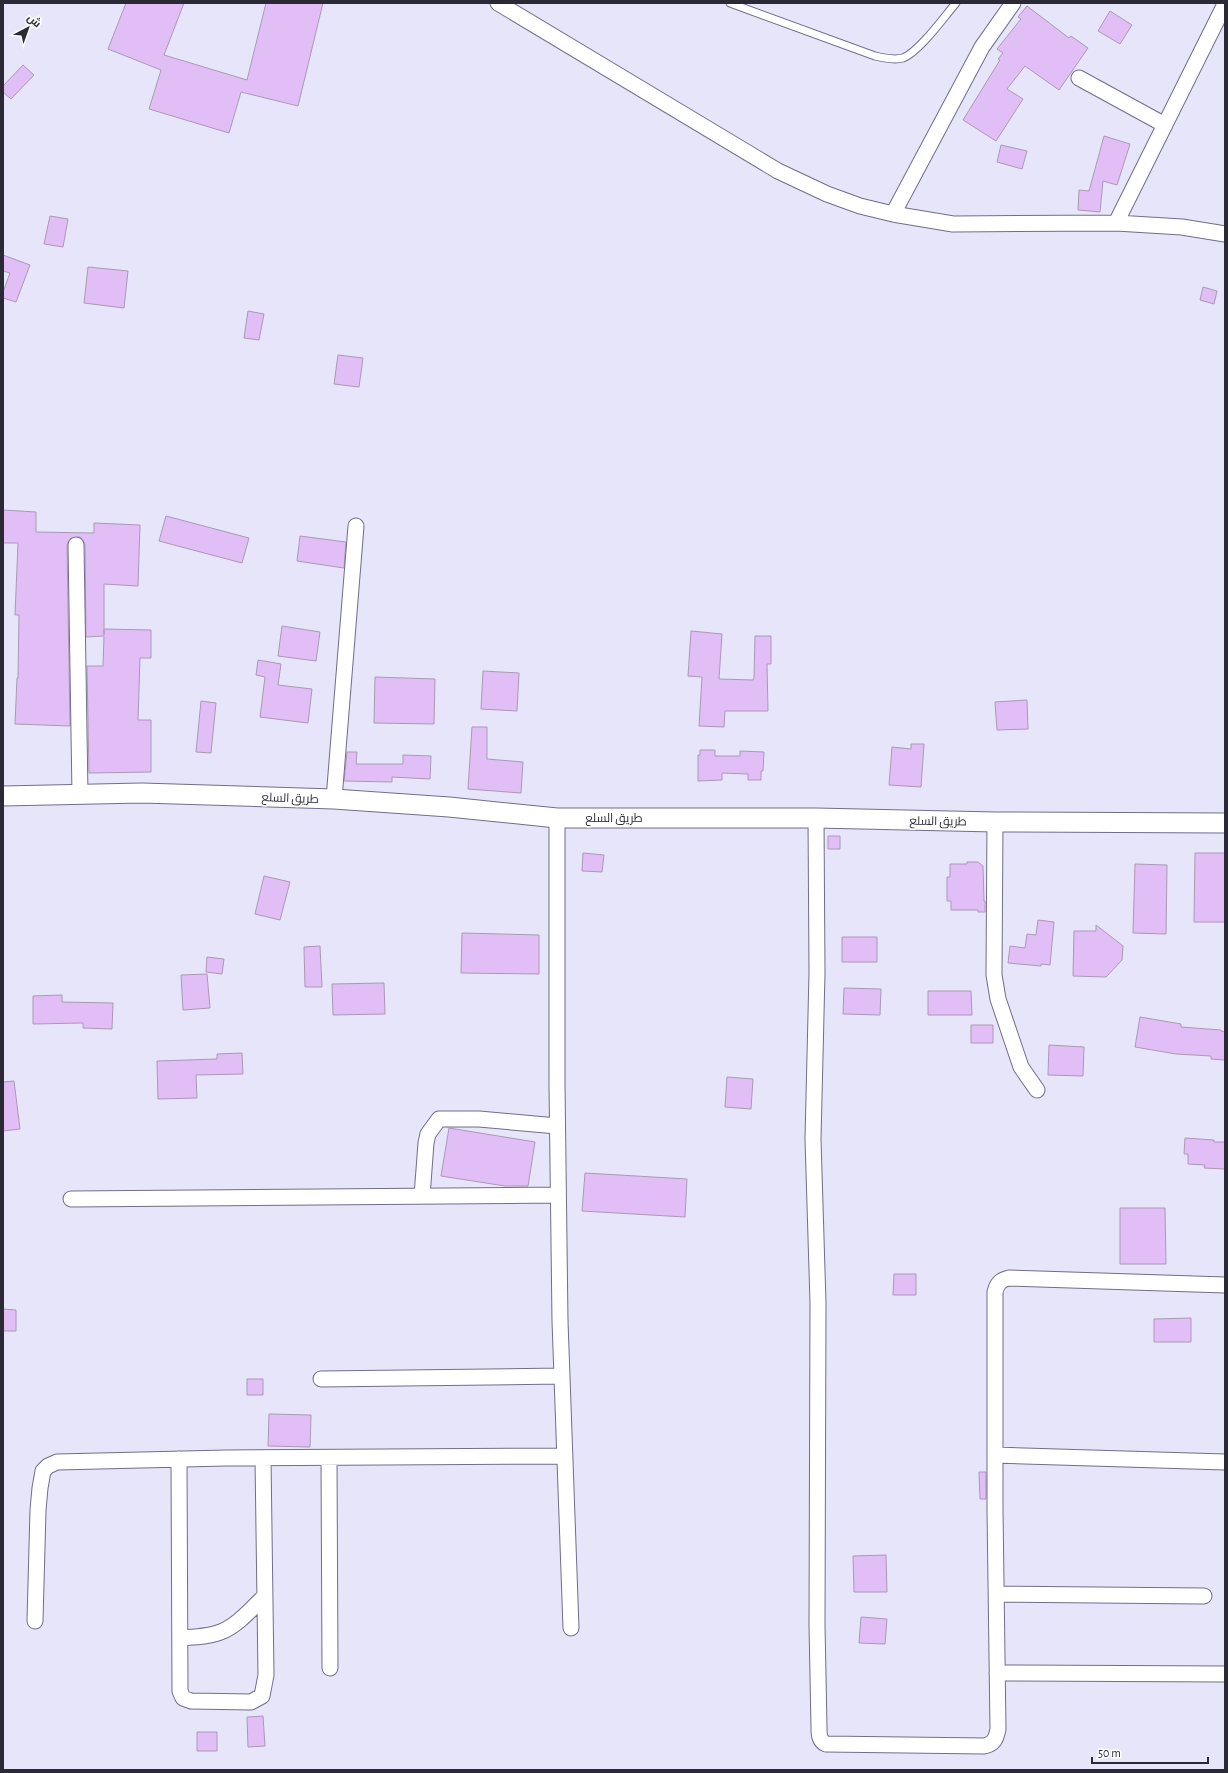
<svg xmlns="http://www.w3.org/2000/svg" width="1228" height="1773" viewBox="0 0 1228 1773" font-family="'Alegreya Sans',Cairo,sans-serif">
	<style>
		.building { fill: #e1bff6; stroke: #ab98b6 }
		.lines { fill: none; stroke-linecap: round; stroke-linejoin: round }
		.service-casing { stroke: #716d8c; stroke-width: 9 }
		.minor-casing { stroke: #716d8c; stroke-width: 17 }
		.tertiary-casing { stroke: #716d8c; stroke-width: 21 }
		.service { stroke: #fff; stroke-width: 7 }
		.minor { stroke: #fff; stroke-width: 15 }
		.tertiary { stroke: #fff; stroke-width: 19 }
		.labels { text-anchor: middle; stroke-width: 3.5; stroke-linejoin: round; paint-order: stroke }
		.street-label { font-size: 12px; fill: #2a2935; stroke: #fff }
	</style>
	<rect width="100%" height="100%" fill="#e7e5fa"/>
	<path class="building" d="M126 3H184L164 55 247 80 266 3H323L298 106 241 92 229 133 149 109 161 70 108 49Z
		M1027 6 1069 38 1071 36 1088 48 1059 90 1025 66 1007 89 1023 99 996 141 963 120 1000 60 998 59 1003 53 997 49 1021 19 1018 17Z
		M1110 11 1132 25 1120 44 1098 31Z
		M23 65 34 75 11 99 3 92V86Z
		M1104 136 1130 144 1117 185 1103 181 1100 212 1078 210 1079 190 1089 191Z
		M1001 145 1027 151 1022 169 997 162Z
		M50 216 68 219 63 247 44 244Z
		M3 255 30 265 16 302 3 298V292L10 273 3 271Z
		M88 267 128 271 124 308 84 303Z
		M1203 287 1217 291 1214 304 1200 300Z
		M248 311 264 314 259 340 244 338Z
		M338 355 363 358 359 387 334 384Z
		M3 510 36 512V532L94 533V523L140 525 138 586 104 584V635V629L151 630V658H140L138 720H151V772L89 773 87 666H103L104 636 86 637 85 545 83 540 80 537 71 538 67 545 70 726 15 724 17 678H18L19 615H15L18 543H3Z
		M166 516 249 538 242 563 159 541Z
		M300 536 346 542 344 568 297 561Z
		M282 626 320 632 316 661 278 656Z
		M691 631 722 634 719 679 753 680 754 678 755 636H771V664H767L768 711H725L724 727 699 726 702 677 688 676Z
		M258 660 281 664 278 685 312 689 308 723 260 717 265 677 256 675Z
		M483 671 519 673 517 711 481 709Z
		M375 677 435 679 434 724 374 723Z
		M1027 700 1028 729 997 730 995 702Z
		M201 701 216 703 211 753 196 752Z
		M472 727H487V759L523 762 521 793 468 789Z
		M911 744H924L921 787 889 785 892 747 911 749Z
		M700 750H715V756H740V751L764 752 763 771H761V780H748V774L722 773V780L698 781V755H700Z
		M347 752H357L356 764H403V755L431 756 430 779 392 777V782L344 781Z
		M828 836H840V849H828Z
		M583 853 604 855 602 872 582 871Z
		M1195 853H1225V922H1194Z
		M967 862H978L983 866 984 901H985V912H978V910H951V901H947V877H950V864H967Z
		M1135 864 1167 865 1166 934 1133 933Z
		M264 876 290 882 280 920 255 914Z
		M1038 920 1054 922 1050 965 1041 964V966L1008 963 1010 946 1025 948 1027 934 1036 935Z
		M1096 925 1123 946 1122 960 1106 977 1073 976 1074 931H1096Z
		M462 933 539 935V974L461 973Z
		M842 937H877V962H842Z
		M320 946 322 987H305L304 947Z
		M207 957 224 959 222 974 206 972Z
		M207 974 210 1008 183 1010 181 975Z
		M384 983 385 1014 333 1015 332 984Z
		M844 988 881 989 880 1015 843 1014Z
		M928 991H971L972 1015H928Z
		M62 995V1002L113 1003 112 1029 83 1028V1023L33 1024V996Z
		M1140 1017 1181 1024V1027L1221 1030V1031L1225 1032V1060L1211 1059V1056L1176 1054 1135 1047Z
		M971 1025H993V1043H971Z
		M1049 1045 1084 1047 1083 1076 1048 1075Z
		M242 1053 243 1074 196 1075 197 1098 158 1099 157 1061 217 1059V1054Z
		M727 1077 753 1079 751 1109 725 1107Z
		M14 1081 20 1129 3 1131V1082Z
		M449 1128 535 1142 528 1186H505L441 1176Z
		M1185 1138 1214 1140V1142H1225V1169L1204 1168 1205 1165 1188 1164V1154H1184Z
		M585 1173 687 1179 685 1217 582 1211Z
		M1120 1208H1165L1166 1264H1120Z
		M894 1274H916V1295H893Z
		M3 1309 16 1310V1331H3Z
		M1191 1318V1342H1154V1319Z
		M247 1379H263V1395H247Z
		M269 1414 311 1415 310 1447 268 1446Z
		M979 1472H986V1499H980Z
		M886 1555 887 1592H854L853 1556Z
		M861 1617 887 1619 885 1644 859 1643Z
		M263 1716 265 1746 248 1747 247 1717Z
		M197 1732H217V1751H197Z"/>
	<g class="lines">
		<defs>
			<path id="service" d="M730 3 875 56C883 58 895 60 903 58 919 52 944 17 956 3"/>
			<path id="minor" d="M498 3 778 171 827 194 860 206 893 214 953 224 1116 223 1182 227 1225 234
				M1079 78 1165 125
				M893 214 982 47 1013 3
				M1116 223 1225 4
				M76 545 80 795
				M334 799 356 526
				M557 818V1085L560 1321 571 1628
				M816 818 817 973 813 1139 818 1303 817 1625 819 1727C819 1734 819 1741 826 1744L984 1746C994 1744 996 1739 998 1729L995 1509V1292C997 1284 1000 1280 1009 1278L1225 1285
				M995 822 994 975 998 999 1021 1067 1037 1090
				M422 1196 426 1143 428 1134 439 1119H479L557 1126
				M71 1199 558 1195
				M321 1379 562 1376
				M995 1455 1225 1462
				M329 1458 330 1668
				M179 1459 180 1691 183 1698 191 1701 251 1702 262 1696 266 1675 263 1458
				M997 1594 1204 1596
				M35 1621 38 1510 40 1488 43 1471 48 1466 57 1462 226 1458 564 1456
				M180 1638C194 1637 210 1637 223 1631 239 1624 252 1608 265 1596
				M997 1673 1225 1674"/>
			<path id="tertiary" d="M3 796 142 793 334 799 449 807 557 818H816L995 822 1225 823"/>
		</defs>
		<use href="#service" class="service-casing"/>
		<use href="#minor" class="minor-casing"/>
		<use href="#tertiary" class="tertiary-casing"/>
		<use href="#service" class="service"/>
		<use href="#minor" class="minor"/>
		<use href="#tertiary" class="tertiary"/>
	</g>
	<g class="labels">
		<g class="street-label">
			<text transform="translate(290 798) rotate(2)" y="4">طريق السلع</text>
			<text x="614" y="822">طريق السلع</text>
			<text transform="translate(938 821) rotate(1)" y="4">طريق السلع</text>
		</g>
	</g>
	<rect width="1228" height="1773" fill="none" stroke="#2a2935" stroke-width="8"/>
	<g transform="translate(28 28) rotate(41)" stroke="#ffffff" stroke-width="3" paint-order="stroke">
	<path d="M0-3L7 15L0 10L-7 15Z" fill="#2a2935"/>
	<text y="-6" font-size="11" font-weight="bold" text-anchor="middle" fill="#2a2935">ش</text>
	</g>
	<path d="M1092 1757v6h116v-6" fill="none" stroke="#2a2935" stroke-width="2"/>
	<text x="1098" y="1757" font-size="12" fill="#2a2935" stroke="#ffffff" stroke-width="3" paint-order="stroke">50 m</text>
</svg>
